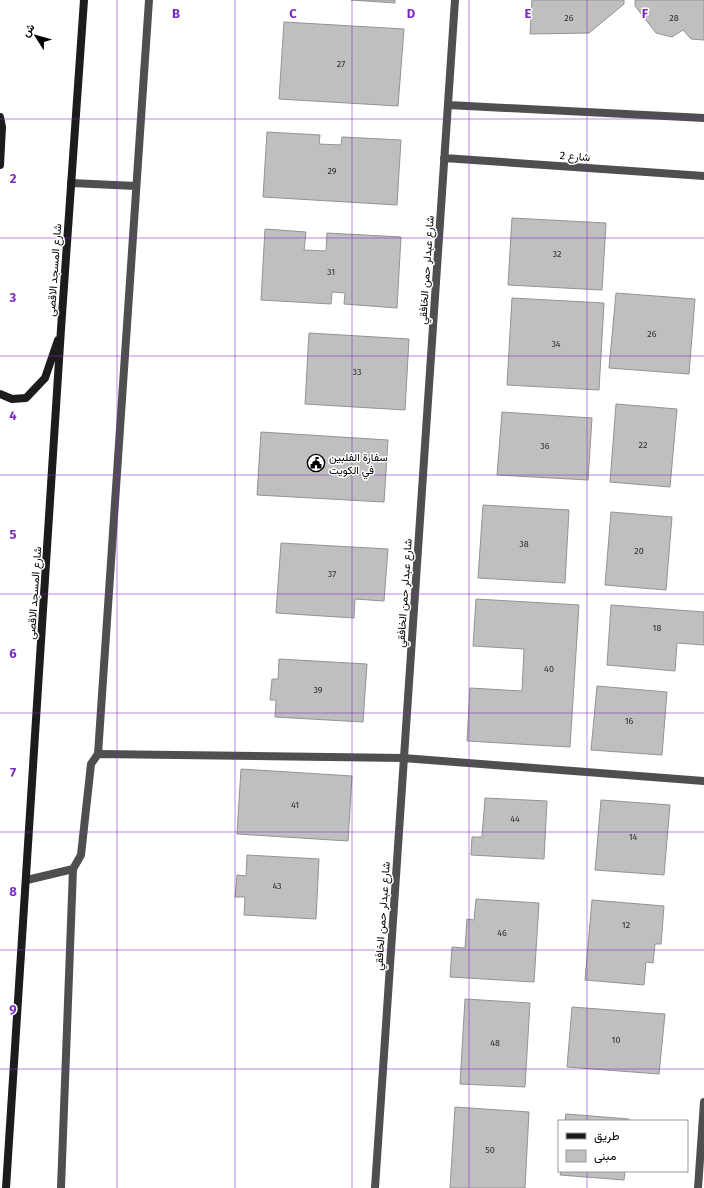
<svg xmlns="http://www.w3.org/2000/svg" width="704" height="1188" viewBox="0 0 704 1188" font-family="'Fira Sans',Vazirmatn,sans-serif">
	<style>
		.building { fill: #bfbfbf; stroke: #939393 }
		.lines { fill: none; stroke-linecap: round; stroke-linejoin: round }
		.lane { stroke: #4f4f4f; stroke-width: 8 }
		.street { stroke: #4f4f4f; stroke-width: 8 }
		.secondary { stroke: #1c1c1c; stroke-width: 8 }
		.grid { fill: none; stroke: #7b2cbf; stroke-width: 1; stroke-opacity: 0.55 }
		.labels { text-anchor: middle; stroke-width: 3; stroke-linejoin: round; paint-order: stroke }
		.number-label { font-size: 9px; fill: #303030 }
		.street-label { font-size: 11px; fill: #000; stroke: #fff }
		.poi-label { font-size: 11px; fill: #000; stroke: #fff; text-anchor: start }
		.grid-label { font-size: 13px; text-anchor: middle; font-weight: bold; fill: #7b2cbf; stroke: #fff; stroke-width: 3; stroke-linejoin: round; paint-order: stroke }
	</style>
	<rect width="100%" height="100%" fill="#fff"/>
	<path class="building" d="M351 0H395V3Z
		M532 0H624V4L589 33 530 34Z
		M635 0H704V40L691 39 683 30 672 37 656 33 635 6Z
		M284 22 404 29 398 106 279 99Z
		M267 132 320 135 319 144 341 145 342 137 401 140 397 205 263 197Z
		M512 218 606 223 602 290 508 285Z
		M265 229 306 232 304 250 326 251 327 233 401 237 397 308 344 304 345 293 332 292 331 304 261 300Z
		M616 293 695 299 689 374 609 368Z
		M512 298 604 303 599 390 507 385Z
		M309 333 409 339 405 410 305 404Z
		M616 404 677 409 670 487 610 482Z
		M502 412 592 418 588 480 497 475Z
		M261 432 388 440 384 502 257 495Z
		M483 505 569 510 565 583 478 578Z
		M611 512 672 517 666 590 605 585Z
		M281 543 388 549 384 601 355 599 354 618 276 613Z
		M476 599 579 605 570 747 467 741 470 688 522 691 524 649 473 646Z
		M611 605 704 612V645L677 643 675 671 607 665Z
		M279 659 367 664 363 722 275 717 276 700H270L272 679H278Z
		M597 686 667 692 662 755 591 750Z
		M241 769 352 776 348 841 237 834Z
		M485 798 547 801 544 859 471 855 472 837H482Z
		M601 800 670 805 664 875 595 870Z
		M247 855 319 859 316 919 244 915 245 897H235L237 875 246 876Z
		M476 899 539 903 534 982 450 977 452 947 465 948 467 919 474 920Z
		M592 900 664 906 661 944H655L653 963 646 962 644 985 585 980Z
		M465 999 530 1003 525 1087 460 1084Z
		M572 1007 665 1014 659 1074 567 1067Z
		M455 1107 529 1112 525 1188H450Z
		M566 1114 629 1119V1121H565Z
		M561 1171H625L624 1180 560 1175Z"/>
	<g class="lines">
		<path class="lane" d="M71 183 136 186
			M98 754 149 0
			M403 758 704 781"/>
		<path class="street" d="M448 105 704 118
			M444 158 704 176
			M27 880 73 869
			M61 1188 73 869 81 855 91 764 98 754 403 758
			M375 1188 455 0
			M698 1188 704 1102"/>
		<path class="secondary" d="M0 117 2 127 0 165
			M0 394 12 399 26 398 45 378 58 340
			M6 1188 61 329 84 0"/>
	</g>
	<path class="grid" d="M117 0V1188M235 0V1188M352 0V1188M469 0V1188M587 0V1121M0 119H704M0 238H704M0 356H704M0 475H704M0 594H704M0 713H704M0 832H704M0 950H704M0 1069H704M587 1171V1188"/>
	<defs>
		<symbol id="civic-ring" viewBox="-11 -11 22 22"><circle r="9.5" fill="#fff" stroke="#000" stroke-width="1.5"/><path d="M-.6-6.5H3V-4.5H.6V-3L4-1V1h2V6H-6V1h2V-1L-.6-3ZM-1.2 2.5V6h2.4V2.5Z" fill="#000"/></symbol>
	</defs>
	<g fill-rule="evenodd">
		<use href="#civic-ring" x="306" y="453" width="20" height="20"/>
	</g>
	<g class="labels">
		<g class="number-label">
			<text x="569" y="21">26</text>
			<text x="674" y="21">28</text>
			<text x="341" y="67">27</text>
			<text x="332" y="174">29</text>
			<text x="557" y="257">32</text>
			<text x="331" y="275">31</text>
			<text x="652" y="337">26</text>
			<text x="556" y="347">34</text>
			<text x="357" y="375">33</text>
			<text x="643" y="448">22</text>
			<text x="545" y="449">36</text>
			<text x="524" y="547">38</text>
			<text x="639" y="554">20</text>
			<text x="332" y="577">37</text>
			<text x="657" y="631">18</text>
			<text x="549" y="672">40</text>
			<text x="318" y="693">39</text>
			<text x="629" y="724">16</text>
			<text x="295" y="808">41</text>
			<text x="515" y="822">44</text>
			<text x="633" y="840">14</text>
			<text x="277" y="889">43</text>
			<text x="626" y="928">12</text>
			<text x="502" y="936">46</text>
			<text x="616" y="1043">10</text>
			<text x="495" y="1046">48</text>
			<text x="490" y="1153">50</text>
		</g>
		<g class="street-label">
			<text transform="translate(575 156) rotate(4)" y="4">شارع 2</text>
			<text transform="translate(54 270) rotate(-86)" y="4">شارع المسجد الاقصى</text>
			<text transform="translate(426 270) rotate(-86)" y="4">شارع عبدلر حمن الخافقي</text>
			<text transform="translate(34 593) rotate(-86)" y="4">شارع المسجد الاقصى</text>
			<text transform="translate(404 593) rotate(-86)" y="4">شارع عبدلر حمن الخافقي</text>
			<text transform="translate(382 916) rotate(-86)" y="4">شارع عبدلر حمن الخافقي</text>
		</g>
		<g class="poi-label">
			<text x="329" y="461">سفارة الفلبين<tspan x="329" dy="13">في الكويت</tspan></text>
		</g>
	</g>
	<g class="grid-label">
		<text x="176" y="18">B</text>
		<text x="293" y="18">C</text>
		<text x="411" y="18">D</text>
		<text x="528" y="18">E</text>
		<text x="645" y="18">F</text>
		<text x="13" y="183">2</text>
		<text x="13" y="302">3</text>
		<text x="13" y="420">4</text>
		<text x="13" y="539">5</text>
		<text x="13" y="658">6</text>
		<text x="13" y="777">7</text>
		<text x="13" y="896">8</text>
		<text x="13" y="1014">9</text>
	</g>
	<rect x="558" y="1120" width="130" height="52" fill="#ffffff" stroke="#999999"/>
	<rect x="566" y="1133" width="20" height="6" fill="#1c1c1c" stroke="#999999"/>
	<text x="594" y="1140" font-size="12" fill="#000000">طريق</text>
	<rect x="566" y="1150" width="20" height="12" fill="#bfbfbf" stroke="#999999"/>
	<text x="594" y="1160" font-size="12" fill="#000000">مبنى</text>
	<g transform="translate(36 36) rotate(307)" stroke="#ffffff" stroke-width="3" paint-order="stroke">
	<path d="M0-3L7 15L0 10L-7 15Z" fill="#000000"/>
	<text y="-6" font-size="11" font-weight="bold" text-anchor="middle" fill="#000000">ش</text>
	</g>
</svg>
